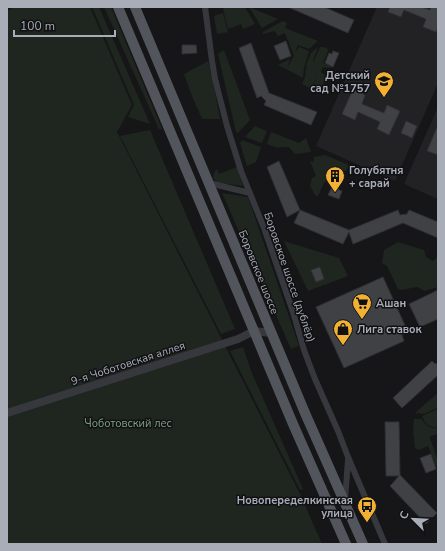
<svg xmlns="http://www.w3.org/2000/svg" width="445" height="551" viewBox="0 0 445 551" font-family="'Nunito Sans',sans-serif">
	<style>
		.built { fill: #222225 }
		.green { fill: #1e261f }
		.building { fill: #404145; stroke: #303034 }
		.lines { fill: none; stroke-linecap: round; stroke-linejoin: round }
		.minor { stroke: #37383d; stroke-width: 6 }
		.tertiary { stroke: #37383d; stroke-width: 8 }
		.primary { stroke: #53555c; stroke-width: 10 }
		.labels { text-anchor: middle; stroke-width: 3; stroke-linejoin: round; paint-order: stroke }
		.poi-label { font-size: 11px; font-weight: bold; fill: #a8adb8; stroke: #111113; text-anchor: start }
		.street-label { font-size: 11px; fill: #a8adb8; stroke: #111113 }
		.park-label { font-size: 11px; fill: #7fa381; stroke: #111113 }
	</style>
	<rect width="100%" height="100%" fill="#161618"/>
	<path class="built" d="M377 7H438V83L395 181 316 146Z
		M438 107V199L404 184Z"/>
	<path class="green" d="M15 7H90L132 105 117 132 301 496 322 544H7V11Z
		M92 7H99L150 124 128 117 134 105Z
		M104 7H111L162 129H159Z
		M225 7H245L255 24 243 29 241 24 228 29 223 9Z
		M249 7 278 19 262 28Z
		M223 13 228 32 217 34 214 16Z
		M283 21 287 23 285 28 318 41 309 49 298 45 295 52 299 47 309 51 304 68 303 78 278 65 290 59 287 68 294 56 285 33 278 36 275 31 263 34V32Z
		M318 47 313 61V63L320 47H322L327 48 328 51 323 63 331 66 330 68 323 67 321 72 326 76 320 93 312 89 317 76 311 89 302 84 305 77 306 67 308 71 306 65 311 53Z
		M224 50 250 120 238 133 236 132 218 54Z
		M208 61 215 92 220 119H202L192 96 184 74Z
		M255 126 267 131 262 143 245 137Z
		M150 130 235 329 221 334 120 136Z
		M271 132 299 143 306 138 311 152 295 154 289 147H280L278 148 267 144Z
		M242 140 261 147 256 162 247 166 240 143Z
		M325 155 349 165 346 171 333 170 328 182 325 181 318 196 315 195 310 186 312 178 316 176 310 161 314 162V157Z
		M237 167 243 186 219 183 216 181 213 178 214 173 217 169 219 174Z
		M222 193 248 197 299 346 291 349Z
		M284 241 339 258 348 276 308 291Z
		M398 242 424 250 426 257 433 261 438 257V287L425 291 417 287 401 290 398 289 387 266 382 263 384 250Z
		M243 347 251 371 303 489 300 490 230 351Z
		M438 393 437 408 424 414 415 413C422 406 430 400 438 393Z
		M438 409V428C428 426 426 426 422 416Z
		M414 419H422C426 427 429 427 438 429V434L431 436 430 438 438 461V465L436 466 428 446 419 450 415 448 413 430Z"/>
	<path class="building" d="M288 7H324L354 20 348 33Z
		M390 7H422L430 10 431 7H438V27L436 32 423 27 426 19 404 10 401 17 388 12Z
		M286 41 291 56 280 60 274 46Z
		M251 43 269 93 317 112 311 125 264 105 266 101 261 96 257 98 239 48Z
		M182 45H196L197 53 182 54Z
		M333 51 339 53 333 67 325 63 329 53 332 54Z
		M353 89 365 95 362 104 384 113 387 105 400 111 389 135 377 129 380 122 358 112 355 120 342 114Z
		M406 121 417 126 412 138 401 133Z
		M438 125V155L427 151Z
		M279 161 300 210 349 230 398 210 400 215 407 214 409 210 438 222V238L403 223 353 244 349 232 343 244 294 223 300 210 287 217 267 167Z
		M332 187 342 191 339 199 328 195Z
		M320 267 324 279 316 282 311 270Z
		M383 277 408 332 402 335 404 341 344 368 316 307Z
		M438 290V319L420 327 409 304Z
		M432 361 435 364 438 363V375L402 408 393 398Z
		M385 422H399L400 475 437 513 426 524 390 486 399 476H386Z
		M431 454 436 469 426 473 420 458Z"/>
	<g class="lines">
		<path class="minor" d="M205 7 212 61 215 79 227 126 241 171 264 228 293 312 304 350 315 379 338 431 348 457 385 544
			M209 183 250 193
			M345 500 348 460"/>
		<path class="tertiary" d="M7 413 238 339 254 331 271 333"/>
		<path class="primary" d="M118 7 293 424 346 544
			M135 7 305 413 363 544"/>
	</g>
	<defs>
		<symbol id="school-pin" viewBox="-11 -11 22 30"><path d="M0 17L-7.5 6A9.5 9.5 0 1 1 7.5 6Z" fill="#f2b134" stroke="#111113"/><path d="M0-5L7-2L0 1L-7-2ZM-4 1L0 2.5L4 1V4Q0 6-4 4Z" fill="#111"/></symbol>
		<symbol id="building-pin" viewBox="-11 -11 22 30"><path d="M0 17L-7.5 6A9.5 9.5 0 1 1 7.5 6Z" fill="#f2b134" stroke="#111113"/><path d="M-4-6H4V6H1V3H-1V6H-4ZM-2.5-4.3h1.7v1.8h-1.7ZM.8-4.3h1.7v1.8H.8ZM-2.5-1h1.7V.8h-1.7ZM.8-1h1.7V.8H.8Z" fill="#111"/></symbol>
		<symbol id="supermarket-pin" viewBox="-11 -11 22 30"><path d="M0 17L-7.5 6A9.5 9.5 0 1 1 7.5 6Z" fill="#f2b134" stroke="#111113"/><path d="M-6-5.5h2.5l.6 2H6L4.5 2H-2.5L-4.4-4H-6ZM-1.5 3.2a1.3 1.3 0 1 0 .1 0ZM3 3.2a1.3 1.3 0 1 0 .1 0Z" fill="#111"/></symbol>
		<symbol id="shop-pin" viewBox="-11 -11 22 30"><path d="M0 17L-7.5 6A9.5 9.5 0 1 1 7.5 6Z" fill="#f2b134" stroke="#111113"/><path d="M-5-2.5h2.3a2.7 3.5 0 0 1 5.4 0H5L5.5 6h-11ZM-1.5-2.5h3a1.5 2.3 0 0 0-3 0Z" fill="#111"/></symbol>
		<symbol id="bus-pin" viewBox="-11 -11 22 30"><path d="M0 17L-7.5 6A9.5 9.5 0 1 1 7.5 6Z" fill="#f2b134" stroke="#111113"/><path d="M-5-6H5V4H4V6H2V4H-2V6H-4V4H-5ZM-3.5-4V0h7V-4ZM-3.5 1.2v1.5H-2V1.2ZM2 1.2v1.5H3.5V1.2Z" fill="#111"/></symbol>
	</defs>
	<g fill-rule="evenodd">
		<use href="#school-pin" x="373" y="70" width="22" height="30"/>
		<use href="#building-pin" x="324" y="165" width="22" height="30"/>
		<use href="#supermarket-pin" x="351" y="292" width="22" height="30"/>
		<use href="#shop-pin" x="332" y="318" width="22" height="30"/>
		<use href="#bus-pin" x="356" y="495" width="22" height="30"/>
	</g>
	<g class="labels">
		<g class="poi-label">
			<text x="370" y="79" text-anchor="end">Детский<tspan x="370" dy="13">сад №1757</tspan></text>
			<text x="349" y="174">Голубятня<tspan x="349" dy="13">+ сарай</tspan></text>
			<text x="376" y="307">Ашан</text>
			<text x="357" y="333">Лига ставок</text>
			<text x="353" y="504" text-anchor="end">Новопеределкинская<tspan x="353" dy="13">улица</tspan></text>
		</g>
		<g class="street-label">
			<text transform="translate(259 272) rotate(68)" y="4">Боровское шоссе</text>
			<text transform="translate(290 277) rotate(71)" y="4">Боровское шоссе (дублёр)</text>
			<text transform="translate(128 363) rotate(-18)" y="4">9-я Чоботовская аллея</text>
		</g>
		<g class="park-label">
			<text x="128" y="427">Чоботовский лес</text>
		</g>
	</g>
	<rect width="445" height="551" fill="none" stroke="#a8adb8" stroke-width="16"/>
	<g transform="translate(413 519) rotate(294)" stroke="#111113" stroke-width="3" paint-order="stroke">
	<path d="M0-3L7 15L0 10L-7 15Z" fill="#a8adb8"/>
	<text y="-6" font-size="11" font-weight="bold" text-anchor="middle" fill="#a8adb8">С</text>
	</g>
	<path d="M14 30v6h101v-6" fill="none" stroke="#a8adb8" stroke-width="2"/>
	<text x="20" y="30" font-size="12" fill="#a8adb8" stroke="#111113" stroke-width="3" paint-order="stroke">100 m</text>
</svg>
